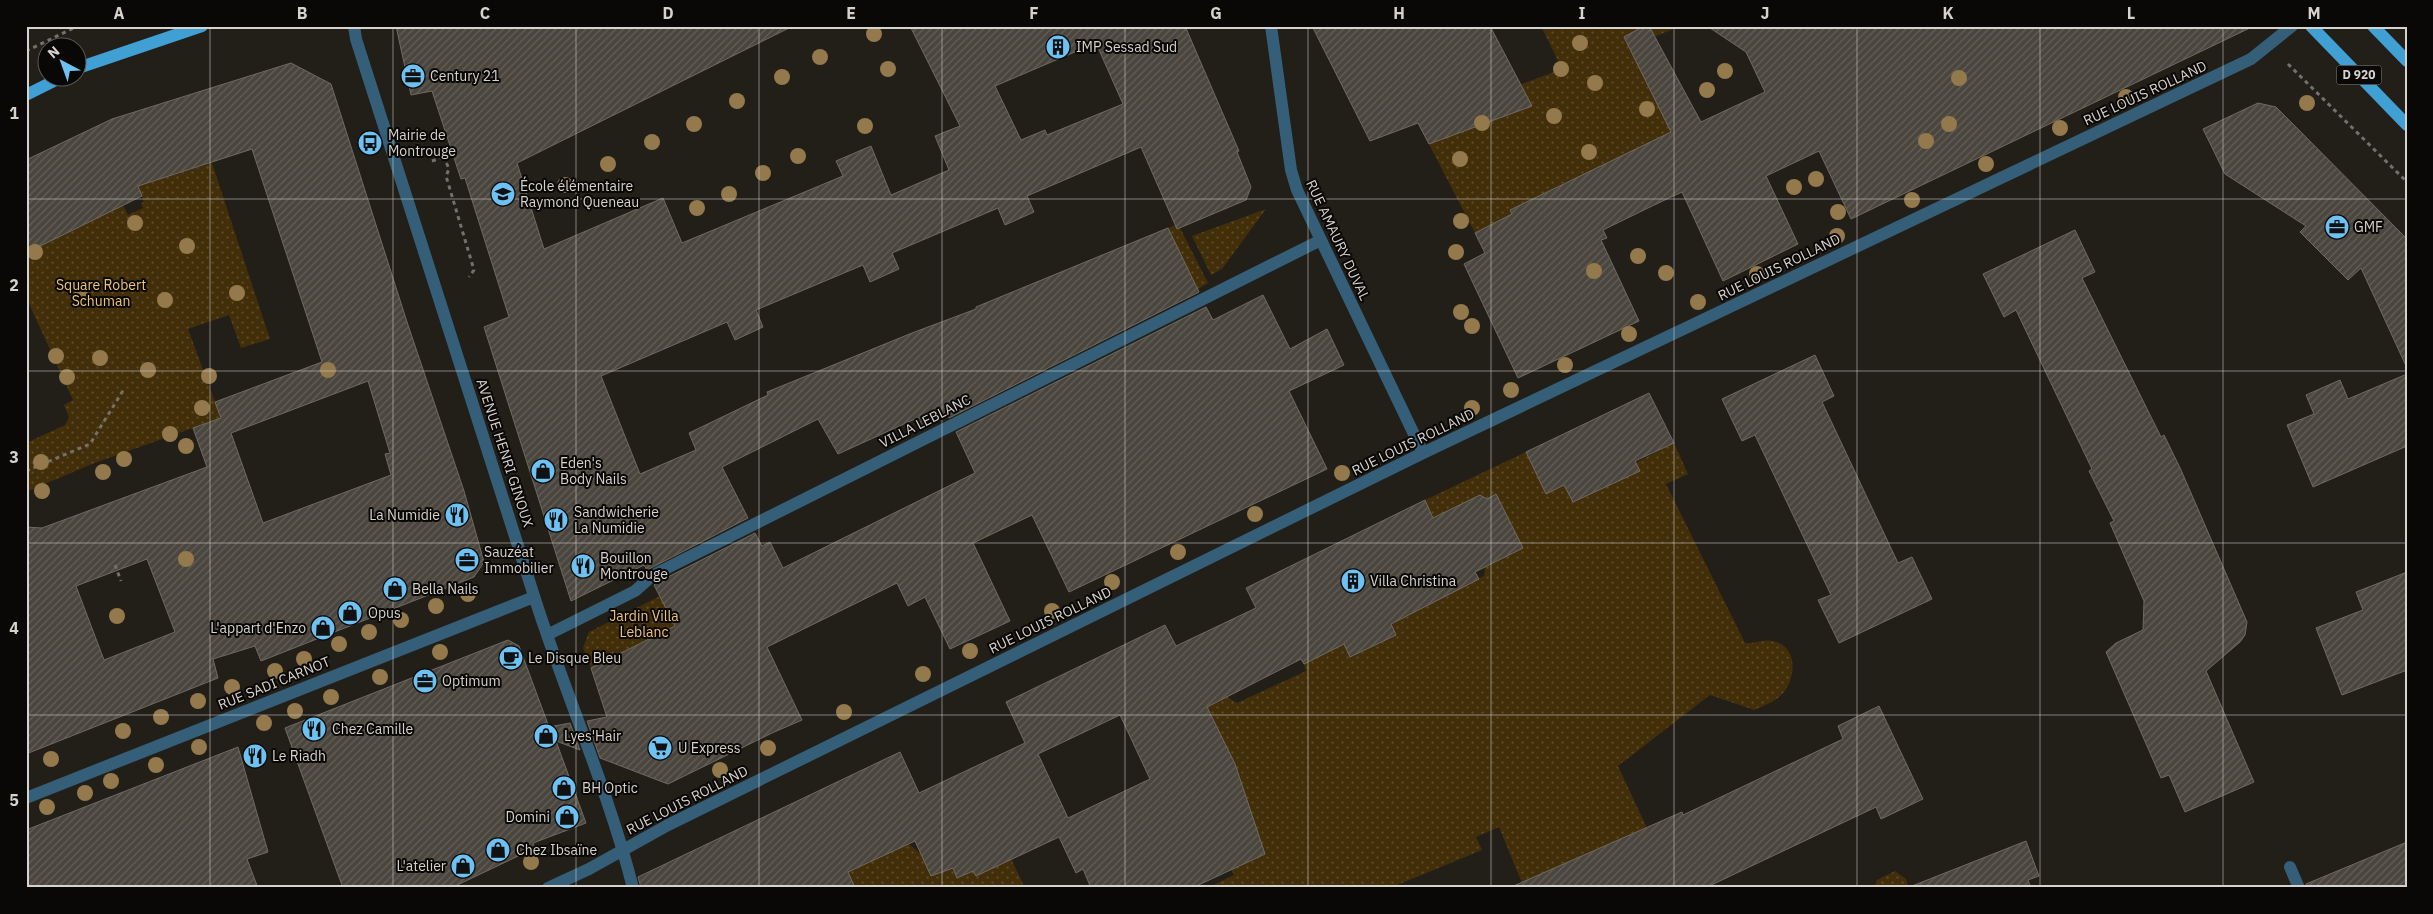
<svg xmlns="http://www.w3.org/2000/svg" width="2433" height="914" viewBox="0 0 2433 914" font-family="'IBM Plex Sans',sans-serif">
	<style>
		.green { fill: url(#green-dots) }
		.building { fill: url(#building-hatch); stroke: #6f6b63; fill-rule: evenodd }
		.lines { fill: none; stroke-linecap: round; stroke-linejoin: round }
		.path { stroke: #74706b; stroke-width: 3; stroke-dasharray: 4 4; stroke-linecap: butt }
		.minor { stroke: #355f78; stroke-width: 12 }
		.major { stroke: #409fd3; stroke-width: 12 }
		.tree { fill: #93794c }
		.grid { fill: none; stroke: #d6d3cf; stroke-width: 1; stroke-opacity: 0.55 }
		.labels { text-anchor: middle; stroke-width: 4; stroke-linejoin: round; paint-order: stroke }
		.shield { fill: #0a0806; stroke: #999693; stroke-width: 1 }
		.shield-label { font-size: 12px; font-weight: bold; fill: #d6d3cf }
		.poi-label { font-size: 14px; fill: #d6d3cf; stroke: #0a0806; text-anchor: start }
		.street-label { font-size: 14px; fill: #d6d3cf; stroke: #0a0806 }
		.park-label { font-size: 14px; fill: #efc477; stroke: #0a0806 }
		.neatline { fill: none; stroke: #d6d3cf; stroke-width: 2 }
		.grid-label { font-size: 16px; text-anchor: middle; font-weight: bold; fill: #d6d3cf }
	</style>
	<defs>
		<pattern id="green-dots" width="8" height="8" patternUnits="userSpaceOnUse" patternTransform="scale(1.25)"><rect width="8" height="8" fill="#422f0a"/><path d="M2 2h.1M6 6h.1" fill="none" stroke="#5d4c2d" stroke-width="1.8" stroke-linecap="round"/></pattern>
		<pattern id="building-hatch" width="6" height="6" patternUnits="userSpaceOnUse" patternTransform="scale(1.25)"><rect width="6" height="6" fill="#4a463e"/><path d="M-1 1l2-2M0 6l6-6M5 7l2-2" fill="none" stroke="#636059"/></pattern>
	</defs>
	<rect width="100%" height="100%" fill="#221e18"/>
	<path class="green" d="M1541 26H1552L1553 29 1558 26H1681L1629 47 1671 132 1582 203 1570 180 1511 210 1512 214 1475 233 1418 123 1562 69Z
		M212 163 270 339 241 348 229 315 188 329 221 418 92 464 26 492V443L65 425 69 417 64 405 73 400 26 297V253L123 205 128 215 143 208 141 203 144 202 138 186Z
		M1266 209 1222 269 1211 275 1192 236Z
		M1178 224 1208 283 1198 289 1168 228Z
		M1674 443 1688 474 1666 484 1745 643C1754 644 1764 639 1772 641 1797 645 1797 675 1784 692 1777 701 1765 705 1754 710L1710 695 1618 766 1647 828 1524 888 1499 827 1476 837 1482 850 1390 888H1207L1234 875 1231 869 1265 854 1235 764 1198 688 1219 692 1237 703 1306 671 1304 664 1330 651 1343 640 1351 657 1396 635 1391 624 1423 608 1418 595 1438 599 1484 576 1485 567 1523 548 1491 497 1487 501 1480 496 1437 525 1425 500 1526 452 1540 481 1550 482 1554 490 1565 485 1573 502 1579 499 1577 493Z
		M660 596 675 626 591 668 583 648 589 632Z
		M896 833 922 855 931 876 953 868 957 878 973 871 976 876 1011 859 1025 888H855L848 872 867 863 860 850Z
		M1895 871 1906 879 1909 888H1874L1877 880Z"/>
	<path class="building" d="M396 26H793L517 163 544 249 663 198 682 243 843 176 836 161 871 146 891 195 949 170 935 136 960 126 910 26H1185L1239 151 1237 152 1251 187 1246 200 1177 229 1141 147 1027 196 1034 212 1005 225 998 208 892 253 899 269 870 282 863 265 756 310 763 327 735 340 727 322 601 376 640 474 696 450 689 433 768 395 767 392 912 333 976 309V307L1168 228 1199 292 949 418 946 412 921 427 917 418 838 454 818 419 722 467 748 518 647 570 644 565 571 601 484 327 509 317 465 178 461 179 432 91 411 95ZM1096 43 1123 104 1047 135 1045 130 1021 140 995 86Z
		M1312 26H1490L1532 106 1429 144 1418 123 1370 141Z
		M1644 26H1649L1701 122 1765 92 1746 52 1707 26H2254L1851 219 1819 151 1766 176 1798 244 1723 281 1682 192 1650 207 1603 230 1607 238 1601 240 1639 321 1518 378 1464 264 1485 253 1475 233 1512 214 1510 210 1671 132 1624 37Z
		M291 63 331 84 407 322 464 491 484 562 474 577 261 661 255 646 213 659 218 678 26 754V527L42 528 207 467 193 428 221 418 215 402 322 362 252 149 138 186 142 196 26 253V160L112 119ZM368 381 390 453 385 454 391 475 263 523 231 433ZM147 559 175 632 104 660 76 586Z
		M2258 103 2276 107 2407 239V368L2361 268 2348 280 2300 232 2306 226 2225 174 2203 129Z
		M2075 230 2095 272 2082 278 2161 437 2164 435 2181 470 2247 622 2245 635 2240 642 2206 671 2254 782 2185 812 2169 775 2161 778 2106 652 2116 643 2143 630 2144 601 2110 523 2114 521 2089 471 2092 469 2016 310 2004 317 1983 274Z
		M1263 295 1290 349 1327 329 1344 365 1289 391 1327 469 1069 592 1032 515 973 543 1010 621 950 649 925 597 908 606 897 583 767 647 802 720 772 733 668 784 600 758 587 721 607 717 591 668 675 626 654 585 658 582 755 533 762 546 770 542 783 568 975 473 956 432 1206 307 1213 320Z
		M1815 355 1834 396 1822 402 1898 563 1912 557 1932 599 1839 643 1818 600 1831 595 1755 435 1742 441 1722 399Z
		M2407 374V446L2313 487 2287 425 2314 414 2306 395 2340 380 2348 399Z
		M1649 393 1674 443 1635 461 1640 471 1573 502 1564 485 1546 494 1526 452Z
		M1496 494 1523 548 1475 572 1479 579 1391 624 1396 635 1350 657 1344 644 1304 664 1301 659 1207 707 1235 764 1265 854 1192 888H1091L1083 869 1076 873 1059 837 976 876 973 871 957 878 953 868 931 876 915 841 848 872 855 888H641L638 877 900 752 919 793 1025 743 1006 702 1165 625 1176 646 1256 608 1246 588 1425 500 1433 518 1480 495 1487 499ZM1120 715 1150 779 1068 818 1038 754Z
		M2407 572V670L2342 695 2316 628 2363 610 2356 592Z
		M508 640 519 646 549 727 570 723 580 750 556 741 586 823 533 843 535 848 451 888H343L285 728Z
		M1879 706 1923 799 1881 819 1876 807 1705 888H1509L1682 812 1683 815 1843 739 1838 726Z
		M238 747 268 852 247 859 258 888H26V830Z
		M2026 841 2039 876 2028 880 2031 888H1912V886Z
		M2407 842V888H2307L2306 884Z"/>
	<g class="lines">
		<path class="path" d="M26 51 78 26
			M2288 64 2407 182
			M453 154 444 157 449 169 446 176 474 270 469 277
			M432 161 444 157
			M26 471 90 444 124 389
			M115 565 121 581"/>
		<path class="minor" d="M354 26 356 39C416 225 474 412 535 599 566 696 608 789 633 888
			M1271 26 1291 170 1297 190 1423 453
			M547 635 635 591 653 575 1321 240
			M26 798 534 597
			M2290 867 2299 888
			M548 888 589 869 668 825 1423 453 2251 59 2292 26"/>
		<path class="major" d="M2311 26 2407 125
			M2373 26 2407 61
			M78 68 202 26
			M26 95 60 78"/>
	</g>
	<g class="tree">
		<circle cx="874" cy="34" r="8"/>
		<circle cx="1580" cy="43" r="8"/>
		<circle cx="820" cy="57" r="8"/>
		<circle cx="888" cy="69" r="8"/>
		<circle cx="1561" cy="69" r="8"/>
		<circle cx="1725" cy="71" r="8"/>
		<circle cx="782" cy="77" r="8"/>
		<circle cx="1959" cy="78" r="8"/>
		<circle cx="1595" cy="83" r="8"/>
		<circle cx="1707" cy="90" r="8"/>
		<circle cx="2126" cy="97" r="8"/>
		<circle cx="737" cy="101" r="8"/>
		<circle cx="2307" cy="103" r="8"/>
		<circle cx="1647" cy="109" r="8"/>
		<circle cx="1554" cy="116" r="8"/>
		<circle cx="1482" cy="123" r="8"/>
		<circle cx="694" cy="124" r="8"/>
		<circle cx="1949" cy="124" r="8"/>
		<circle cx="865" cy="126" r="8"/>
		<circle cx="2060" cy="128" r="8"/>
		<circle cx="1926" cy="141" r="8"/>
		<circle cx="652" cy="142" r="8"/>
		<circle cx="1589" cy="152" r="8"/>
		<circle cx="798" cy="156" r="8"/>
		<circle cx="1460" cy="159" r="8"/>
		<circle cx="608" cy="164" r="8"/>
		<circle cx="1986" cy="164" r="8"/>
		<circle cx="763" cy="173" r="8"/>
		<circle cx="1816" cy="179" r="8"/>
		<circle cx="565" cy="185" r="8"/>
		<circle cx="1794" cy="187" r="8"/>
		<circle cx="729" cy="194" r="8"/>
		<circle cx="1912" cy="200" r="8"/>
		<circle cx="697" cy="208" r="8"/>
		<circle cx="1838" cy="212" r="8"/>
		<circle cx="1461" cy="221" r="8"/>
		<circle cx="135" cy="223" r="8"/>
		<circle cx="1837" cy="236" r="8"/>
		<circle cx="187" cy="246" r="8"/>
		<circle cx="35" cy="252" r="8"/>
		<circle cx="1456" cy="252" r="8"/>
		<circle cx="1638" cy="256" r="8"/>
		<circle cx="1594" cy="271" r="8"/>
		<circle cx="1666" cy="273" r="8"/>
		<circle cx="1757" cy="274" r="8"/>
		<circle cx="237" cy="293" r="8"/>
		<circle cx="81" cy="297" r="8"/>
		<circle cx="165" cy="300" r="8"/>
		<circle cx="1698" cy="302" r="8"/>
		<circle cx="1461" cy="312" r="8"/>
		<circle cx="1472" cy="326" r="8"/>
		<circle cx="1629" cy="334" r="8"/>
		<circle cx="56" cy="356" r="8"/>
		<circle cx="100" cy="358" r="8"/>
		<circle cx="1565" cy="365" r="8"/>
		<circle cx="148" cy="370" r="8"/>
		<circle cx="328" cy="370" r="8"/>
		<circle cx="209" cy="376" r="8"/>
		<circle cx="67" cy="377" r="8"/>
		<circle cx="1511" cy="390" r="8"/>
		<circle cx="202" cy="408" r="8"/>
		<circle cx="1472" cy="408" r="8"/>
		<circle cx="170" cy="434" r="8"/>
		<circle cx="186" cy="446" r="8"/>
		<circle cx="124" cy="459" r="8"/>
		<circle cx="41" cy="462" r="8"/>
		<circle cx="103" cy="472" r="8"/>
		<circle cx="1342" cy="473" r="8"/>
		<circle cx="42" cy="491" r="8"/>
		<circle cx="1255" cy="514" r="8"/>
		<circle cx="1178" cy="552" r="8"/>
		<circle cx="186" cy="559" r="8"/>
		<circle cx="1112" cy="582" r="8"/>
		<circle cx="468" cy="594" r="8"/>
		<circle cx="436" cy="606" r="8"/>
		<circle cx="1052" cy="611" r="8"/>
		<circle cx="117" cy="616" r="8"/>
		<circle cx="401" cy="620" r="8"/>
		<circle cx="369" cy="632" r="8"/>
		<circle cx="339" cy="644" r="8"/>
		<circle cx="970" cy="651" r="8"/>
		<circle cx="440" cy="652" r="8"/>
		<circle cx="304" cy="659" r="8"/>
		<circle cx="275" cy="671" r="8"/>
		<circle cx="923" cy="674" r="8"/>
		<circle cx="380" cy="677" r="8"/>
		<circle cx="232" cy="687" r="8"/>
		<circle cx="331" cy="697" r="8"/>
		<circle cx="198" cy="701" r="8"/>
		<circle cx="295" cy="711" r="8"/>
		<circle cx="844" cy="712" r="8"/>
		<circle cx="161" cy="717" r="8"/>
		<circle cx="264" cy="723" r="8"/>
		<circle cx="123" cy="731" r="8"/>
		<circle cx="199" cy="747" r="8"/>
		<circle cx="768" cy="748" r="8"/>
		<circle cx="51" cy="759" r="8"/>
		<circle cx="156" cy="765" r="8"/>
		<circle cx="720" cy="770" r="8"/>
		<circle cx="111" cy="781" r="8"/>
		<circle cx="85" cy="793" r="8"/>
		<circle cx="47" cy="807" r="8"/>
		<circle cx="531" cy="862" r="8"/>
	</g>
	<path class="grid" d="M210 26V888M393 26V888M576 26V888M759 26V888M942 26V888M1125 26V888M1308 26V888M1491 26V888M1674 26V888M1857 26V888M2040 26V888M2223 26V888M26 199H2407M26 371H2407M26 543H2407M26 715H2407"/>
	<defs>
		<symbol id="building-disc" viewBox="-11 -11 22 22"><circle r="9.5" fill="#6ec2f3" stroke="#0a0806"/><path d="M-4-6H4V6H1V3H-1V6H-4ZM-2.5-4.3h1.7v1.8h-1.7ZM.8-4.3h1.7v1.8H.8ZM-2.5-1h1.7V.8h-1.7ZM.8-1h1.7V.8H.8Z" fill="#111"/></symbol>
		<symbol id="office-disc" viewBox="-11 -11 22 22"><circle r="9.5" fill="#6ec2f3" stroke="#0a0806"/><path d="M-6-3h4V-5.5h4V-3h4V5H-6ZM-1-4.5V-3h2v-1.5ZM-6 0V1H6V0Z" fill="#111"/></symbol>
		<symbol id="bus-disc" viewBox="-11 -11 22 22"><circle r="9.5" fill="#6ec2f3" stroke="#0a0806"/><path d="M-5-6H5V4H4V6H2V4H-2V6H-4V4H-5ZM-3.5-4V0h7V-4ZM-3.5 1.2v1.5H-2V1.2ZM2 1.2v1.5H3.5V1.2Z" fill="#111"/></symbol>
		<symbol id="school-disc" viewBox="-11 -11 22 22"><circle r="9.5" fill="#6ec2f3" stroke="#0a0806"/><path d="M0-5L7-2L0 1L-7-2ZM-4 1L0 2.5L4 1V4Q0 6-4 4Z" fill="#111"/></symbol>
		<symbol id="shop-disc" viewBox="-11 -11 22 22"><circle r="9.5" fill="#6ec2f3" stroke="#0a0806"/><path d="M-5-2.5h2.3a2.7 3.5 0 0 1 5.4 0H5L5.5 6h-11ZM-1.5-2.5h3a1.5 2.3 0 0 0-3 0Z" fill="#111"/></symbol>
		<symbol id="restaurant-disc" viewBox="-11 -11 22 22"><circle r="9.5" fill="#6ec2f3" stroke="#0a0806"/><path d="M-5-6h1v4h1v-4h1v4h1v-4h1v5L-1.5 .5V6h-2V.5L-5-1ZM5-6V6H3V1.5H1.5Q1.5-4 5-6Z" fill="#111"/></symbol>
		<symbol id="cafe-disc" viewBox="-11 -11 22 22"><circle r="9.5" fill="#6ec2f3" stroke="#0a0806"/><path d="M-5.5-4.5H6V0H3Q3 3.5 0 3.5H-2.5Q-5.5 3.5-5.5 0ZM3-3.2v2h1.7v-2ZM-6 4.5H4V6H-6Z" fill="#111"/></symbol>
		<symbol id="supermarket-disc" viewBox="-11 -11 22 22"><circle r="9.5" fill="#6ec2f3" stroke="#0a0806"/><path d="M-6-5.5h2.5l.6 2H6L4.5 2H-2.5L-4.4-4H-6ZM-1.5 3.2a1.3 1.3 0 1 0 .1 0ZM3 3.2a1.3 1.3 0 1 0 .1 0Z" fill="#111"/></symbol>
	</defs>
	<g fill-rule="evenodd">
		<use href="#building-disc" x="1044" y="33" width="28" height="28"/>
		<use href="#office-disc" x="399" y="62" width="28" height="28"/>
		<use href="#bus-disc" x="356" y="129" width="28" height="28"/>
		<use href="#school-disc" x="489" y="180" width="28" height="28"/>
		<use href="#office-disc" x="2323" y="213" width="28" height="28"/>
		<use href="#shop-disc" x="529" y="457" width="28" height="28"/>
		<use href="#restaurant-disc" x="443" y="501" width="28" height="28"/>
		<use href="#restaurant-disc" x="542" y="506" width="28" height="28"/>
		<use href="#office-disc" x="453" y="546" width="28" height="28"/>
		<use href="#restaurant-disc" x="569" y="552" width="28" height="28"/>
		<use href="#building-disc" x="1339" y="567" width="28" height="28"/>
		<use href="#shop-disc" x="381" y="575" width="28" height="28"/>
		<use href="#shop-disc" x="336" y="599" width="28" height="28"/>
		<use href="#shop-disc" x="309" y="614" width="28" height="28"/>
		<use href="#cafe-disc" x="497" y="644" width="28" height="28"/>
		<use href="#office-disc" x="411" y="667" width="28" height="28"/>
		<use href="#restaurant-disc" x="300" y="715" width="28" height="28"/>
		<use href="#shop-disc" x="532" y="722" width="28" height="28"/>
		<use href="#supermarket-disc" x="646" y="734" width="28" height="28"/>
		<use href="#restaurant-disc" x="241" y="742" width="28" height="28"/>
		<use href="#shop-disc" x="550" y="774" width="28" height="28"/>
		<use href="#shop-disc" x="553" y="803" width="28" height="28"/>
		<use href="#shop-disc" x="484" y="836" width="28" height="28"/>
		<use href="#shop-disc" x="449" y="852" width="28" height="28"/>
	</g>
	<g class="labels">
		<rect class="shield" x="2336.5" y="65.5" width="45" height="19" rx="4"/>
		<g class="shield-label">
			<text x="2359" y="79">D 920</text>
		</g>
		<g class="poi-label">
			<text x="1076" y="52">IMP Sessad Sud</text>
			<text x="430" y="81">Century 21</text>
			<text x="388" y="140">Mairie de<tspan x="388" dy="16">Montrouge</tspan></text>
			<text x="520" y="191">École élémentaire<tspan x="520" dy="16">Raymond Queneau</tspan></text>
			<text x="2354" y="232">GMF</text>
			<text x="560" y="468">Eden's<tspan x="560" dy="16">Body Nails</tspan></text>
			<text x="574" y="517">Sandwicherie<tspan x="574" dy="16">La Numidie</tspan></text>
			<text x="440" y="520" text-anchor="end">La Numidie</text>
			<text x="484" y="557">Sauzéat<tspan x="484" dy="16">Immobilier</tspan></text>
			<text x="600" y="563">Bouillon<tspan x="600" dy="16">Montrouge</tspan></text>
			<text x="1370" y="586">Villa Christina</text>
			<text x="412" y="594">Bella Nails</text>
			<text x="368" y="618">Opus</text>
			<text x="306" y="633" text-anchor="end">L'appart d'Enzo</text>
			<text x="528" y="663">Le Disque Bleu</text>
			<text x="442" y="686">Optimum</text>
			<text x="332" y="734">Chez Camille</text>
			<text x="564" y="741">Lyes'Hair</text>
			<text x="678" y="753">U Express</text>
			<text x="272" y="761">Le Riadh</text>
			<text x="582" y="793">BH Optic</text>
			<text x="550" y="822" text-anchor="end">Domini</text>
			<text x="516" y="855">Chez Ibsaïne</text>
			<text x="446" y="871" text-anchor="end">L'atelier</text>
		</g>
		<g class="street-label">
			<text transform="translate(2145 93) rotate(-25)" y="5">RUE LOUIS ROLLAND</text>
			<text transform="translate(1338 240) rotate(65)" y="5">RUE AMAURY DUVAL</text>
			<text transform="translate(1779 267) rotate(-26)" y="5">RUE LOUIS ROLLAND</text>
			<text transform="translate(925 421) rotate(-27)" y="5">VILLA LEBLANC</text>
			<text transform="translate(1413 442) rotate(-26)" y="5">RUE LOUIS ROLLAND</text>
			<text transform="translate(505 453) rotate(72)" y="5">AVENUE HENRI GINOUX</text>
			<text transform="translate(1050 620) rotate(-26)" y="5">RUE LOUIS ROLLAND</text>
			<text transform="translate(274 683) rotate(-22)" y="5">RUE SADI CARNOT</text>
			<text transform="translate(687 800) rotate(-27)" y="5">RUE LOUIS ROLLAND</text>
		</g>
		<g class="park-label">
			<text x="101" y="290">Square Robert<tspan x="101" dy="16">Schuman</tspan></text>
			<text x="644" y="621">Jardin Villa<tspan x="644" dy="16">Leblanc</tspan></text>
		</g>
	</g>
	<rect width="2433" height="914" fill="none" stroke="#0a0806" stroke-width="55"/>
	<g transform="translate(62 62) rotate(319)"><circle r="24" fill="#0a0806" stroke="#5c5956"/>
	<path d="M0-4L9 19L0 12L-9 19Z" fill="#6ec2f3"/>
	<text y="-8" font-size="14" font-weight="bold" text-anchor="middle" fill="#d6d3cf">N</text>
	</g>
	<rect x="28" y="28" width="2378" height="858" class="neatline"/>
	<g class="grid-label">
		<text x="119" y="19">A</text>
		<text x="302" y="19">B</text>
		<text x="485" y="19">C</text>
		<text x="668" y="19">D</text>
		<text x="851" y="19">E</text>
		<text x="1034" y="19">F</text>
		<text x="1216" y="19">G</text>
		<text x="1399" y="19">H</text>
		<text x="1582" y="19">I</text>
		<text x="1765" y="19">J</text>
		<text x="1948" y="19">K</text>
		<text x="2131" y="19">L</text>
		<text x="2314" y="19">M</text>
		<text x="14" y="119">1</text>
		<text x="14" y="291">2</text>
		<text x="14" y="463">3</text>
		<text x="14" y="634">4</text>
		<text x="14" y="806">5</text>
	</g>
</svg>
